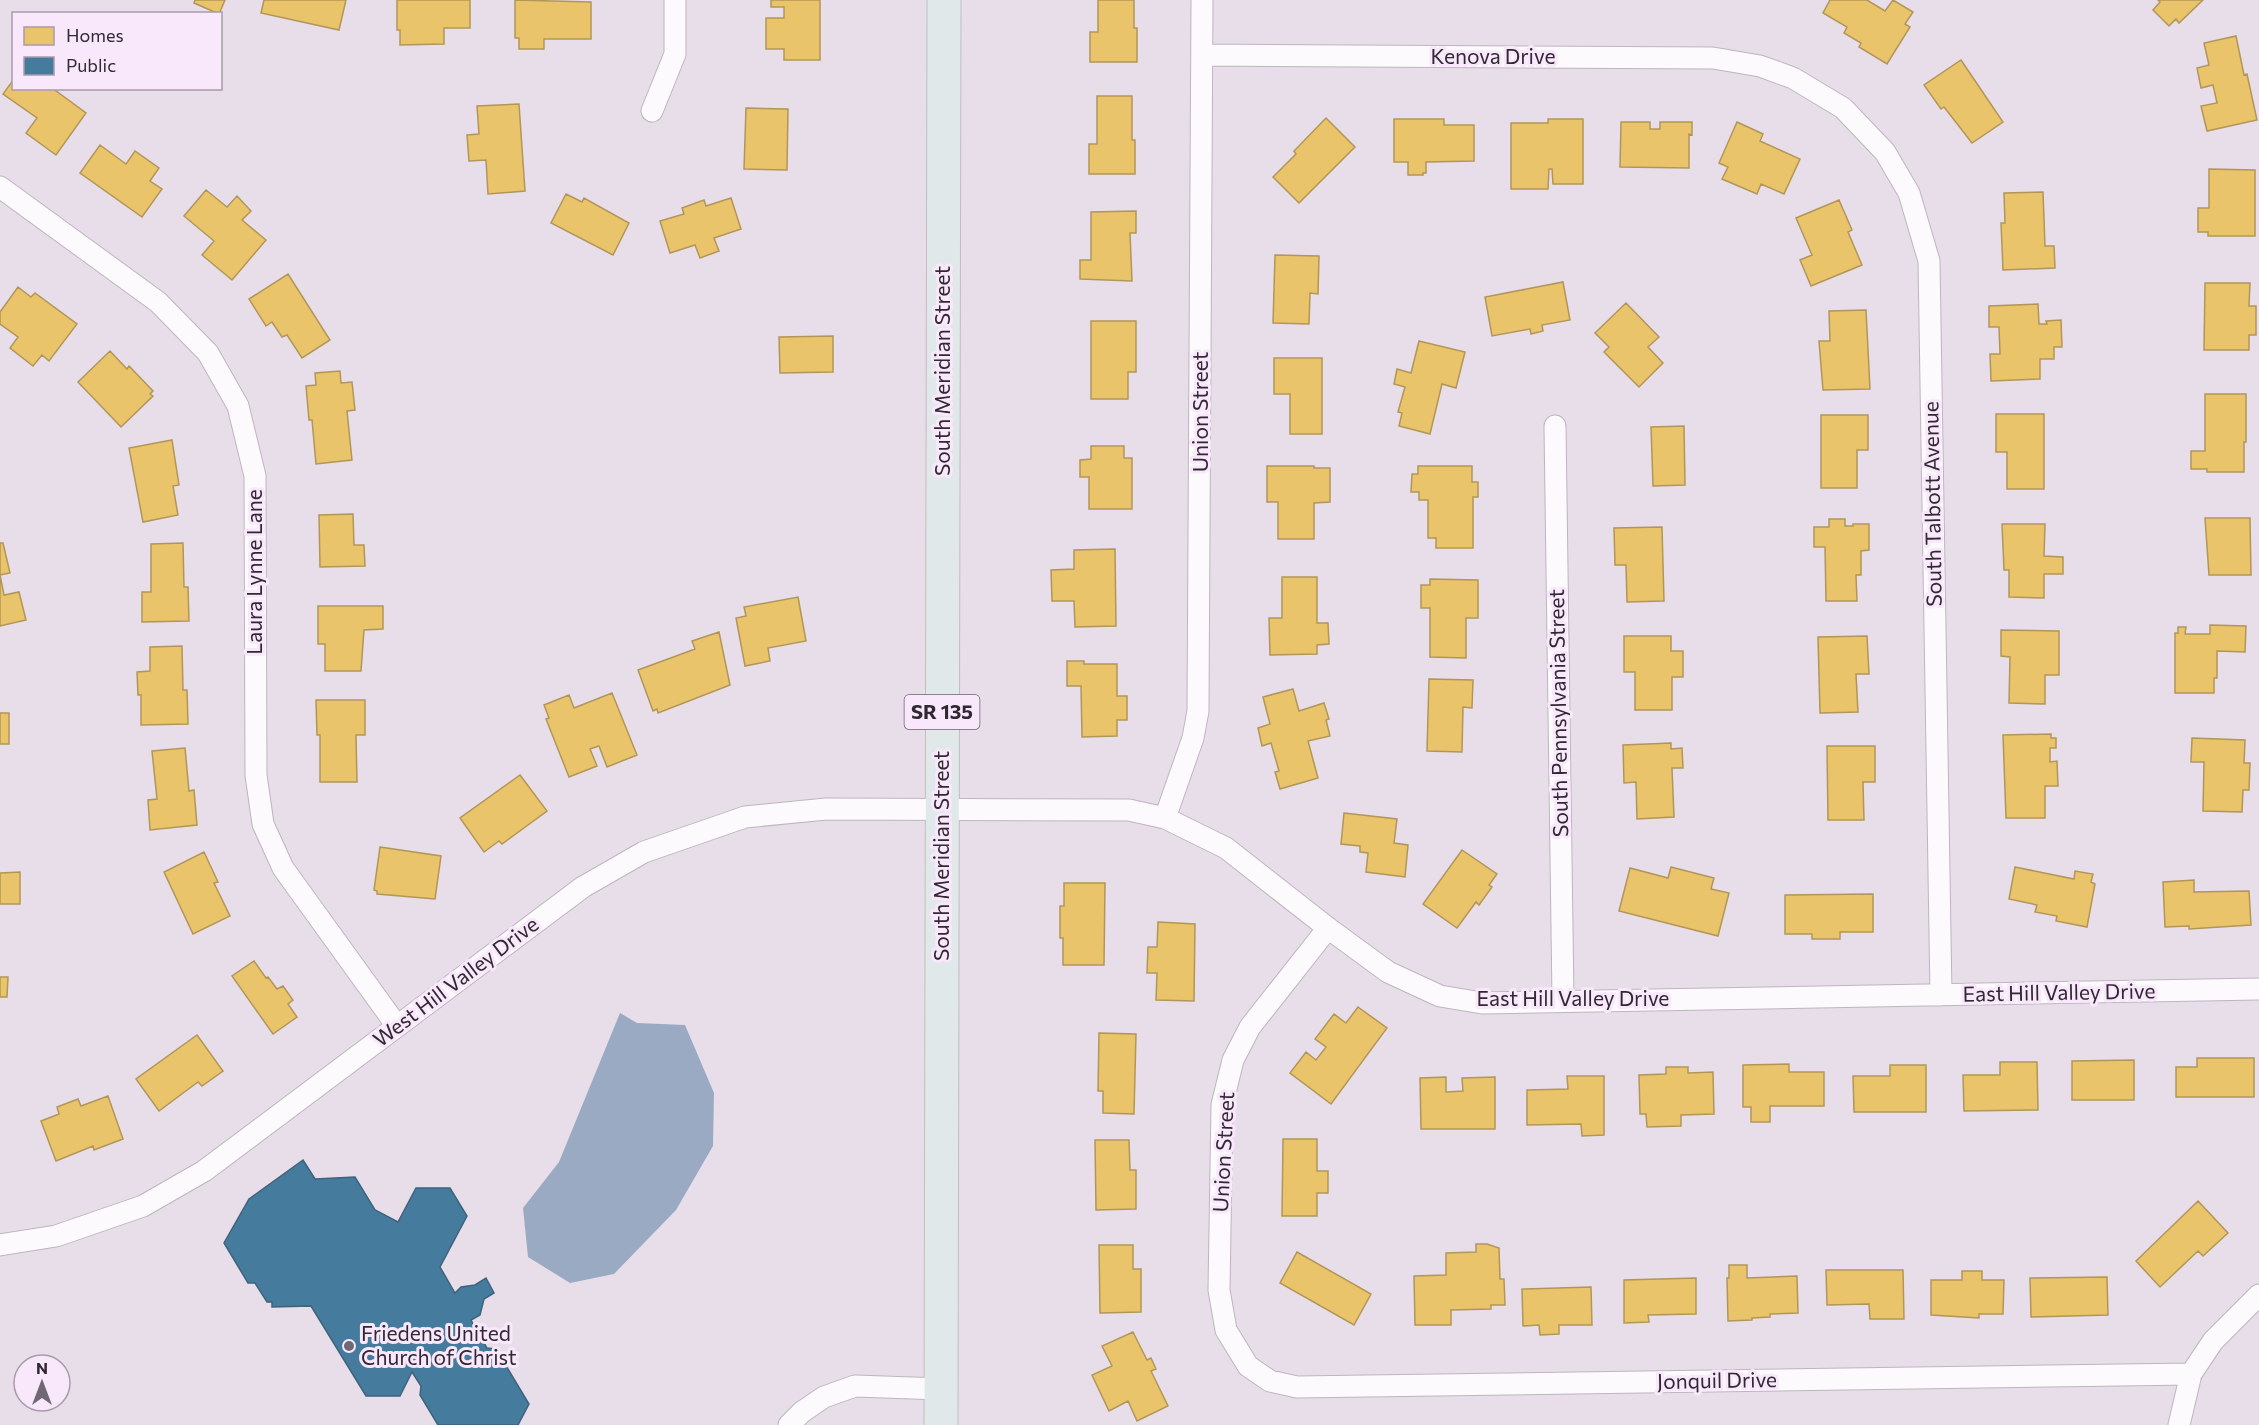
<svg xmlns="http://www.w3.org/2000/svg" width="2259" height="1425" viewBox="0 0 2259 1425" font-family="Commissioner,sans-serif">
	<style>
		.water { fill: #9baac3 }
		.homes { fill: #e9c46a; stroke: #b29659; stroke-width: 1.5 }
		.public { fill: #457b9d; stroke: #3f627d; stroke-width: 1.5 }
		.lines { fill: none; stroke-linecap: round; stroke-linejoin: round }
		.street-casing { stroke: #bdb5bf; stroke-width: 23 }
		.primary-casing { stroke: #c2bcc3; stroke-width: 35 }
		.street { stroke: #fcfafc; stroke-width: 21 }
		.primary { stroke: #e0e8e9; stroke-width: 33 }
		.poi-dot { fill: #706872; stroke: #f9e7fb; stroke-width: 2 }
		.labels { text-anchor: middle; stroke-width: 6; stroke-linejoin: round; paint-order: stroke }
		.shield { fill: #f9e7fb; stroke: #6c626e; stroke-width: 1.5 }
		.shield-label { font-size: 20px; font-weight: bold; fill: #302931 }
		.street-label { font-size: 21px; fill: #302931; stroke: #f9e7fb }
		.poi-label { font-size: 21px; fill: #302931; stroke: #f9e7fb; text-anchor: start }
	</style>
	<rect width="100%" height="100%" fill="#e8deea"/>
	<path class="water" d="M620 1013 637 1023 685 1025 714 1093 713 1146 676 1210 614 1274 570 1283 528 1257 523 1208 559 1162Z"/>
	<path class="homes" d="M195 0H225L219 14 194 3Z
		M264 0H346L339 30 261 13Z
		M397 0H470V28H444V44L400 45V30H397Z
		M515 0 591 2V39H544V49H519V38H515Z
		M771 0H820V60H784V49H766V18H784V7H771Z
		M1098 0H1134V28H1137V62H1090V32H1098Z
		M1830 0H1867L1885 11 1893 0 1913 12 1905 24 1910 27 1887 64 1859 47 1861 43 1844 33 1847 27 1823 13Z
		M2158 0H2203L2179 23 2176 19 2169 26 2153 10 2160 2Z
		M2236 36 2244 75 2247 74 2257 120 2207 131 2201 106 2217 103 2213 85 2201 88 2197 68 2209 65 2204 43Z
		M1961 60 2003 122 1972 143 1944 107 1941 109 1924 85Z
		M14 79V88H52L86 113 56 155 26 133 37 118 3 94Z
		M1097 96H1132V140H1135V174H1089V144H1097Z
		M519 104 525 191 488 194 486 160 469 161 467 135 479 134 477 106Z
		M746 108 788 109 787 170 744 169Z
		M1326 118 1355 147 1299 203 1273 177 1296 154 1294 151Z
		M1394 119H1444V125H1474V161L1426 162V173H1423V175H1408V162H1394Z
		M1548 119H1583V184H1553L1552 169H1549L1548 189H1511V123H1548Z
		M1621 122H1650V129H1660V122H1692V135L1689 134V168L1620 167Z
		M1737 122 1763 134 1760 141 1800 159 1784 194 1761 184 1757 194 1722 179 1728 167 1719 163Z
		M100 145 126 164 135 151 159 168 150 181 162 189 142 217 80 173Z
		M2209 169 2255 170V236H2208V232H2198V208H2209Z
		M206 190 227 207 237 196 251 211 242 220 266 240 232 280 202 255 214 241 184 216Z
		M2043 192 2045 246H2054L2055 268 2003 270 2001 223H2005L2004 193Z
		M566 194 582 202 584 198 629 223 613 255 551 223Z
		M731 198 741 229 714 238 719 251 700 258 695 245 670 253 660 221 684 214 682 208 704 200 706 206Z
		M1839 200 1852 230 1848 232 1862 265 1811 286 1800 260 1812 255 1796 218Z
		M1136 211V233H1130L1132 281 1080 279V260H1091V212Z
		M1275 255 1319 256 1318 294 1310 293 1309 324 1273 323Z
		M288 274 330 340 302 358 287 335 282 337 272 322 266 326 249 299Z
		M1563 282 1570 320 1542 325 1543 331 1531 334 1530 329 1492 336 1485 297Z
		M2205 283H2250L2249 306H2256V335H2249V350H2204Z
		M18 287 31 297 35 293 77 324 49 361 42 355 33 366 10 348 18 337 0 324V312Z
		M1626 303 1659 337 1648 347 1663 363 1639 387 1604 352 1609 347 1595 333Z
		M2038 304 2039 324H2047L2046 321 2061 320 2062 347H2054V359H2040V379L1991 381 1990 354H2000L1999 327H1989V306Z
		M1866 310 1870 389 1823 390 1819 341H1830L1829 311Z
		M1091 321H1136V372H1128V399H1091Z
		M833 336V372L780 373 779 337Z
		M1419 341 1465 352 1456 388 1442 384 1430 434 1399 426 1402 413 1398 412 1405 387 1394 384 1397 369 1411 373Z
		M110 351 127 369 129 366 153 391 150 394 153 396 121 427 78 382Z
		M1274 358H1322V434H1290V394H1274Z
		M340 371 341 383 352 382 355 410 347 411 352 460 316 464 312 420H309L306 386 316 385 315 373Z
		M2205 394H2246V442H2244V472H2207V469H2191V451H2205Z
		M1996 414H2044V489H2007V452H1996Z
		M1821 415H1868V450H1857V488H1821Z
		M1684 426 1685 485 1653 486 1651 427Z
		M172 440 179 485 173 486 178 515 143 522 129 448Z
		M1091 446H1124V458H1132V509H1089V477H1080V460L1091 459Z
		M1267 466H1314V468H1330V502L1314 503V539H1278V502H1267Z
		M1418 466H1472V482H1478V497H1473V548H1436V538H1428V500H1419V492H1411L1412 474H1418Z
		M353 514 354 545H364L365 566 320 567 319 515Z
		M2205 518H2250L2251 575H2209Z
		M1829 519H1845V526H1853V524H1869V550L1861 551V575H1856L1857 601H1826L1825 547H1814V527H1829Z
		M2002 524H2045L2044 556 2063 557V574H2044V598L2009 597V570H2004Z
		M1662 527 1664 601 1627 602 1626 565H1615L1614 528Z
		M0 543H3L10 573 0 575 4 595 19 592 26 620 0 626Z
		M183 543 184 587H188L189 621 142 622V592H151V544Z
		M1115 549 1116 626 1075 627 1074 601H1052L1051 570 1074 569V550Z
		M1282 577H1317V623H1328L1329 644 1317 645V654L1270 655 1269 618H1282Z
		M1430 579 1478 580V618H1466V658L1430 657V608H1421V585H1430Z
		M798 597 806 641 768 648 770 661 745 666 736 618 746 616 744 607Z
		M318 606H383V629L364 630 361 671H325V644H318Z
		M2210 625 2246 626 2245 652 2217 651V678H2214V693H2175V633H2178V627H2186L2185 634H2210Z
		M2001 630 2059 631V675H2045V704L2009 703 2010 657 2001 656Z
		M719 632 730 685 658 713 657 709 653 711 638 670 695 649 692 641Z
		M1624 636H1671V651H1683V677H1672V710H1635V672H1624Z
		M1867 636 1869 674H1856L1858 712 1820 713 1818 637Z
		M182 646 183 690H187L188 724 141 725V695H138L137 672 150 671V647Z
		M1067 661H1084V664H1117V696H1127V720H1117V736L1082 737 1081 686H1067Z
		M1429 679 1473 680 1472 708 1463 707 1462 752 1427 751Z
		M1293 689 1299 711 1324 703 1329 719 1326 720 1330 736 1308 741 1318 778 1280 789 1275 772 1279 771 1271 743 1262 746 1258 728 1270 724 1263 697Z
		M612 693 637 755 607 767 599 746 590 749 597 766 569 777 546 719 549 718 544 705 569 695 574 708Z
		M316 700H365V735H356L357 782H320V735H317Z
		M0 713H9V744H0Z
		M2051 734V738H2056V748H2050V762L2057 761 2058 786H2045V818H2006L2003 735Z
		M2192 738 2245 740 2244 763H2250L2249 790H2243L2242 812 2203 811 2204 762H2191Z
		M1671 743V749L1682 748 1683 768H1672L1674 817 1637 819 1636 782 1624 783 1623 745Z
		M1827 746H1875V782H1863L1864 820H1828Z
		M185 748 189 791 194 790 197 825 150 830 148 800 157 799 152 751Z
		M520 775 547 811 502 844 499 841 484 852 460 818Z
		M1344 813 1397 819 1394 843 1408 845 1405 877 1366 872 1368 853 1360 852V846L1341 844Z
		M380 847 441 856 435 899 377 894V891L374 890Z
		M1462 850 1497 874 1489 885 1492 887 1479 905 1476 902 1457 928 1423 904Z
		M204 852 218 882 214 883 230 916 193 934 164 872Z
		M1671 867 1714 878 1711 889 1729 893 1718 936 1619 911 1630 868 1668 878Z
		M2015 867 2074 879 2075 871 2093 874 2091 882 2095 884 2087 927 2056 921 2057 916 2035 912 2037 905 2009 899Z
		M20 872V904H0V873Z
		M2194 880V892L2249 891 2251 925 2189 929V926L2165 927 2163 882Z
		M1064 883H1105L1104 965H1063V938H1060V906H1064Z
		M1873 894V932H1840V939H1812V934H1785V895Z
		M1158 922 1195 924 1194 1001 1156 1000 1157 973H1147L1148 947H1157Z
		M254 961 266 978 268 977 277 989 283 986 293 1000 288 1004 297 1017 273 1034 232 976Z
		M0 977H8L7 997H0Z
		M1358 1007 1387 1028 1331 1104 1290 1073 1306 1052 1316 1060 1326 1047 1315 1039 1334 1014 1346 1023Z
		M1099 1033 1136 1034 1134 1114 1103 1113V1091H1098Z
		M197 1035 223 1071 202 1086 198 1082 159 1111 136 1079Z
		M2197 1058H2254V1097H2176V1067H2197Z
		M2134 1060V1100H2072V1061Z
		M2000 1062H2037L2038 1110 1964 1111 1963 1075H2000Z
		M1789 1064V1072H1824V1106H1770V1122H1751V1107H1743V1065Z
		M1890 1065H1926V1112H1854L1853 1076H1890Z
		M1666 1067H1688V1073L1713 1072 1714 1114 1681 1115V1126L1647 1127 1646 1114H1640L1639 1075 1666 1074Z
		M1567 1076H1604V1135L1582 1136 1581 1124 1527 1125V1090L1568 1089Z
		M1446 1077V1092L1463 1091 1462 1078 1495 1077V1129H1421L1420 1078Z
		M108 1096 123 1139 94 1150 93 1146 56 1161 41 1121 59 1114 57 1107 78 1099 81 1106Z
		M1283 1139H1317V1171H1328V1193H1317V1216H1282Z
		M1095 1140H1129L1130 1170H1136V1209L1096 1210Z
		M2198 1201 2228 1233 2203 1256 2198 1251 2160 1287 2136 1261Z
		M1476 1244H1487L1499 1248 1500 1279H1504L1505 1305H1491V1309L1451 1310V1325H1415L1414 1276 1446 1275V1253L1476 1252Z
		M1099 1245H1133V1269H1141V1312L1100 1313Z
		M1297 1252 1371 1294 1354 1325 1280 1283Z
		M1729 1265H1747V1278L1797 1276 1798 1313 1770 1314V1317L1752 1318V1320L1728 1321 1727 1278H1729Z
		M1826 1270H1903L1904 1319H1870L1869 1304 1827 1305Z
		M1962 1271H1982V1280H2004L2003 1314H1979V1318L1931 1315V1280H1962Z
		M2107 1277 2108 1315 2031 1317 2030 1278Z
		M1696 1278V1314L1648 1315 1649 1322 1624 1323V1280Z
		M1591 1287 1592 1325H1559V1334L1540 1335 1539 1325 1523 1326 1522 1289Z
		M1133 1332 1147 1360 1151 1358 1156 1369 1151 1371 1168 1406 1137 1421 1128 1401 1109 1411 1092 1375 1112 1366 1102 1346Z"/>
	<path class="public" d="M303 1160 315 1179 355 1177 375 1210 398 1222 416 1188H450L467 1216 440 1267 455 1293 461 1287 475 1285 486 1278 494 1293 484 1299 480 1315 471 1320 487 1348 496 1349 529 1404 518 1425H438L420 1395 421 1386 412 1372 400 1396H366L311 1306 272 1307V1302H267L255 1283H248L224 1243 249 1199Z"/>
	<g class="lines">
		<defs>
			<path id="street" d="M1202 55 1713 58 1760 66 1793 78 1843 108 1885 152 1909 193 1929 261 1941 995
				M652 111 675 54V0
				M0 187 158 302 208 353 238 406 255 476 256 775 263 824 283 868 397 1026
				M1555 426 1563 1000
				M1165 818 1193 738 1198 711 1202 0
				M1328 928 1250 1027 1233 1060 1222 1105 1219 1290 1226 1330 1248 1366 1270 1381 1297 1387 2191 1374
				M0 1245 56 1236 143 1206 204 1171 583 887 644 852 745 817 826 809 1129 810 1165 818 1226 848 1328 928 1388 972 1440 996 1482 1003 2259 989
				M789 1425 802 1412 824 1397 855 1386 941 1389
				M2179 1425 2191 1374 2213 1341 2259 1295"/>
			<path id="primary" d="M941 1425 944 0"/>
		</defs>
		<use href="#street" class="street-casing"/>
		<use href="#primary" class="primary-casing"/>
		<use href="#street" class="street"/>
		<use href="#primary" class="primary"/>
	</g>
	<circle class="poi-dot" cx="349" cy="1346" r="6"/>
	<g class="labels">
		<rect class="shield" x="904.5" y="695" width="75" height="34" rx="4.5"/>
		<g class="shield-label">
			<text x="942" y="719">SR 135</text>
		</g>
		<g class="street-label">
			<text x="1493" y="64">Kenova Drive</text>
			<text transform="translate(943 371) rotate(-90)" y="7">South Meridian Street</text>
			<text transform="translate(1201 412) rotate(-90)" y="7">Union Street</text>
			<text transform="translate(1933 504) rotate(-91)" y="7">South Talbott Avenue</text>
			<text transform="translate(255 572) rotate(-90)" y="7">Laura Lynne Lane</text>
			<text transform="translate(1559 713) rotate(-91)" y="7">South Pennsylvania Street</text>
			<text transform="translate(942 856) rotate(-90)" y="7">South Meridian Street</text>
			<text transform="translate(456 982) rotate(-37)" y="7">West Hill Valley Drive</text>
			<text transform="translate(2059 993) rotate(-1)" y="7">East Hill Valley Drive</text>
			<text x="1573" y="1006">East Hill Valley Drive</text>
			<text transform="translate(1224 1152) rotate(-87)" y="7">Union Street</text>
			<text transform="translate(1717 1381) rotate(-1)" y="7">Jonquil Drive</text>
		</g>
		<g class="poi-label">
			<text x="361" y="1341">Friedens United<tspan x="361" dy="24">Church of Christ</tspan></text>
		</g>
	</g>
	<rect x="12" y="12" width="210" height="78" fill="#f9e7fb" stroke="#a99baa" stroke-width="1.5"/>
	<rect x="24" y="27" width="30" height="18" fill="#e9c46a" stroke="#a99baa" stroke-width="1.5"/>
	<text x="66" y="42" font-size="18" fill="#302931">Homes</text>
	<rect x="24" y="57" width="30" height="18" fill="#457b9d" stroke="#a99baa" stroke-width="1.5"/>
	<text x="66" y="72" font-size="18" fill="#302931">Public</text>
	<g transform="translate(42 1383)"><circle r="28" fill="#f9e7fb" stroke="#a99baa" stroke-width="1.5"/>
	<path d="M0-4.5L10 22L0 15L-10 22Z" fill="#706872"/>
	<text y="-9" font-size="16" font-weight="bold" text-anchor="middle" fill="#302931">N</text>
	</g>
</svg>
